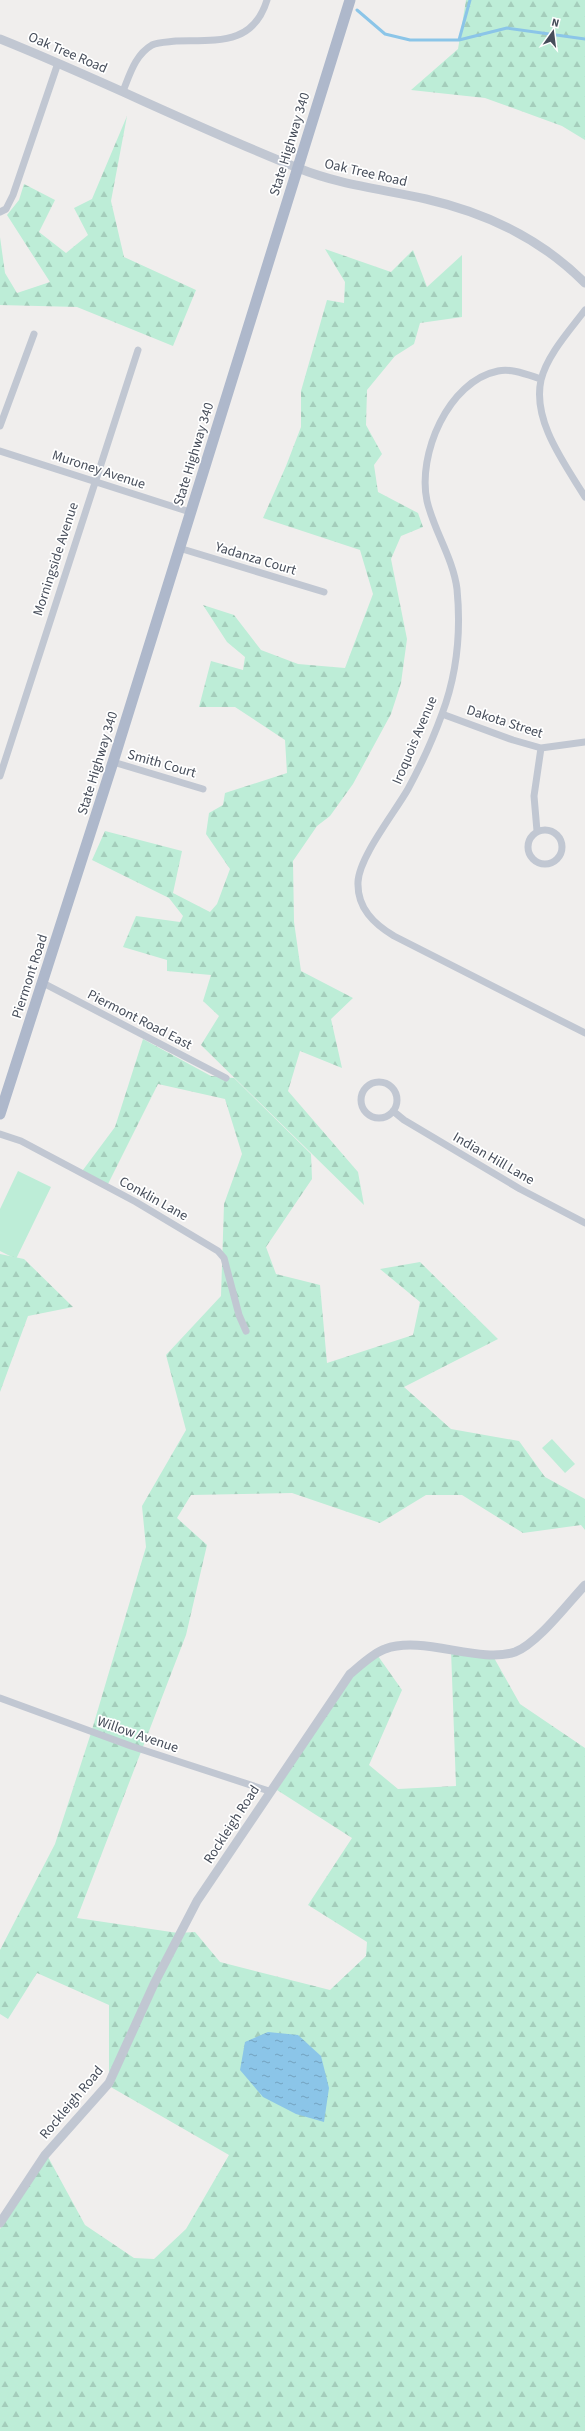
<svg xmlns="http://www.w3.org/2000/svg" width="585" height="2431" viewBox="0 0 585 2431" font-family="'Source Sans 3',sans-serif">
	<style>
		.green { fill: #bdedd7 }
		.forest { fill: url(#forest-firs) }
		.water { fill: url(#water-ripples) }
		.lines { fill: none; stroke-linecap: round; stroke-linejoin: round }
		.stream { stroke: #8bc5e8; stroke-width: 3 }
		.minor { stroke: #c1c7d2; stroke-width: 7 }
		.tertiary { stroke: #c1c7d2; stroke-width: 9 }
		.primary { stroke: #aeb8cb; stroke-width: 11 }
		.labels { text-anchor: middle; stroke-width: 3.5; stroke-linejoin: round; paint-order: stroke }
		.street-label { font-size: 14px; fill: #464d5a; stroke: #fff }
	</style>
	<defs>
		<pattern id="forest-firs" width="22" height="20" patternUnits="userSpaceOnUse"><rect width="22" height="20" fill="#bdedd7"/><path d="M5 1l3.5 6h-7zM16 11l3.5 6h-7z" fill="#a4cdbb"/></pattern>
		<pattern id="water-ripples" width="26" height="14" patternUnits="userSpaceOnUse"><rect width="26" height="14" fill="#8bc5e8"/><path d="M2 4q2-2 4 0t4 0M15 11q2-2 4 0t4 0" fill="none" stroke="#73a2bf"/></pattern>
	</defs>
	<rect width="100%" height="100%" fill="#f0eeed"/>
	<path class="green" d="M18 1171 51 1187 16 1259 0 1251V1209Z
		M552 1439 575 1464 565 1473 542 1448Z"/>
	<path class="forest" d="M466 0H585V140L562 126 485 98 411 90 458 49Z
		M127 116 111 201 124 257 196 290 173 346 77 307 0 305V237L5 273 17 293 50 282 7 215 19 200 24 184 55 200 39 232 66 253 88 235 74 208 92 199Z
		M325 249 391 272 413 250 427 287 462 255V317L420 323 414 344 395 356 367 390 366 425 382 454 374 465 378 492 418 513 423 527 401 536 391 559 407 639 401 683 391 714 353 784 330 816 317 826 293 861 294 922 301 971 353 998 331 1019 342 1068 300 1051 288 1091 358 1172 364 1205 201 1045 219 1016 203 1001 211 975 167 971V960L123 947 136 916 180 922 183 916 169 898 92 860 105 831 182 851 173 893 210 912 217 904 230 869 206 834 209 813 223 805 225 793 287 773 285 740 235 707H199L211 661 243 670 245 657 227 642 203 605 234 615 261 650 298 664 345 668 373 594 360 550 263 518 286 466 301 427V391L327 300 344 303 345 282Z
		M143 1039 211 1076 234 1078 311 1154 312 1179 266 1247 276 1274 320 1285 327 1363 413 1335 420 1302 380 1269 420 1262 498 1339 404 1387 451 1429 519 1441 545 1477 585 1499V1530L581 1525 523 1533 462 1495H426L380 1523 292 1493 191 1495 177 1518 207 1545 186 1635 77 1918 178 1933 195 1932 220 1962 330 1990 366 1956 367 1942 308 1905 352 1838 277 1790 346 1679 378 1656 402 1690 369 1765 398 1789 456 1786 451 1650 493 1656 520 1704 585 1748V2431H0V2229L48 2157 85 2225 134 2258 154 2259 186 2229 229 2155 109 2086V2005L37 1973 8 2019 0 2014V1950L55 1844 91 1733 146 1547 142 1506 186 1430 166 1355 221 1296 224 1204 242 1154 225 1099 158 1084 106 1188 80 1174 115 1127Z
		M0 1254 24 1259 73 1307 28 1316 0 1392Z"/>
	<path class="water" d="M268 2032 298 2035 321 2056 329 2088 324 2122 296 2114 263 2097 240 2070 245 2042Z"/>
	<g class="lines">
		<path class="stream" d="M357 10 385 34 410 40H459L507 28 585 39
			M459 40 470 0"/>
		<path class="minor" d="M123 91C130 74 135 55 152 45 158 42 169 42 176 41 216 40 253 46 267 0
			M0 212 6 209 13 195 58 63
			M585 310C570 330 547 355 541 380 532 421 565 464 585 497
			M541 379C528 375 512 368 498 371 448 381 417 455 427 501 434 531 453 558 457 589 461 630 457 674 442 714 433 739 421 765 408 789 395 812 359 857 358 882 357 908 374 924 394 936L585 1033
			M0 426 34 334
			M0 451 190 512
			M179 548 324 592
			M442 714 513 740 541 748 585 742
			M113 762 203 789
			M0 776 138 350
			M528 847a17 17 0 1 1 34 0a17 17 0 1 1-34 0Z
			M537 831 534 796 541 748
			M43 983 226 1078
			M361 1100a18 18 0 1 1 36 0a18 18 0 1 1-36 0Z
			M393 1111 404 1120 520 1189 585 1223
			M0 1134 21 1141 136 1202 218 1251 224 1258 239 1315 246 1331
			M0 1698 131 1746 269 1791"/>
		<path class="tertiary" d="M0 39C100 79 197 128 298 168 340 185 382 189 426 199 487 213 540 238 585 283
			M0 2223 45 2155 109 2083 154 1984 197 1901 350 1674C360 1666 373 1653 385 1649 423 1635 479 1664 515 1652 537 1644 568 1603 585 1585"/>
		<path class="primary" d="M0 1114 113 762 350 0"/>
	</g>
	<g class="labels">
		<g class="street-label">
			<text transform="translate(68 52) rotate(23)" y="5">Oak Tree Road</text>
			<text transform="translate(289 144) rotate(-73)" y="5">State Highway 340</text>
			<text transform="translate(366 172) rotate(13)" y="5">Oak Tree Road</text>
			<text transform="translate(193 454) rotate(-73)" y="5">State Highway 340</text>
			<text transform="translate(99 469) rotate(18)" y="5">Muroney Avenue</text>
			<text transform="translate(256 558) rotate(17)" y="5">Yadanza Court</text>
			<text transform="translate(55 559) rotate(-72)" y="5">Morningside Avenue</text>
			<text transform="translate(505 721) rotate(18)" y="5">Dakota Street</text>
			<text transform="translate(414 740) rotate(-67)" y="5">Iroquois Avenue</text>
			<text transform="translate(97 763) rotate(-73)" y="5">State Highway 340</text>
			<text transform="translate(162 763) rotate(16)" y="5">Smith Court</text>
			<text transform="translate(29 976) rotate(-72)" y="5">Piermont Road</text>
			<text transform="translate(140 1019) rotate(27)" y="5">Piermont Road East</text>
			<text transform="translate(494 1158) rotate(30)" y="5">Indian Hill Lane</text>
			<text transform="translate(154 1198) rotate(29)" y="5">Conklin Lane</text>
			<text transform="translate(138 1734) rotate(19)" y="5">Willow Avenue</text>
			<text transform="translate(231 1824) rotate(-57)" y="5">Rockleigh Road</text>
			<text transform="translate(71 2102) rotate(-50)" y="5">Rockleigh Road</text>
		</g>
	</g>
	<g transform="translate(553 32) rotate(14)" stroke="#ffffff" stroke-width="3" paint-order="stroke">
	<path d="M0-3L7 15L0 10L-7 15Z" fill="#464d5a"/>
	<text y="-6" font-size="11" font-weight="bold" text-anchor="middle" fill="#464d5a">N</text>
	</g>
</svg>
